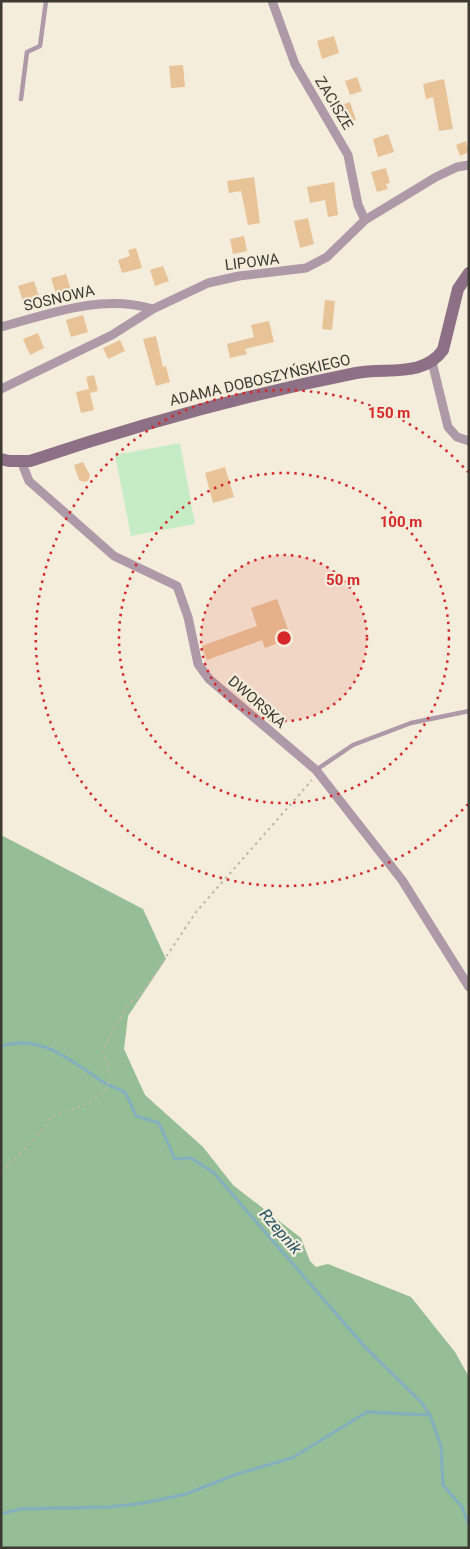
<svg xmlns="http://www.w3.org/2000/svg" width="470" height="1549" viewBox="0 0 470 1549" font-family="Roboto,sans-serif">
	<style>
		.green { fill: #c6ecc6 }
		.forest { fill: #95be96 }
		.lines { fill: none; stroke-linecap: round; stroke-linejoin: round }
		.stream { stroke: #84afbe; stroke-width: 3 }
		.building { fill: #e8c398 }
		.path { stroke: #bcb6a7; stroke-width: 2; stroke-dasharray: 2.5 4; stroke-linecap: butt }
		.lane { stroke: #ad99a8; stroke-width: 4.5 }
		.street { stroke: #ad99a8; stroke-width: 9 }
		.secondary { stroke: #8d7086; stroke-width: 12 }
		.ring { fill: none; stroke: #d62828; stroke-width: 2.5; stroke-dasharray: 2.5 5 }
		.labels { text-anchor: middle; stroke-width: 4.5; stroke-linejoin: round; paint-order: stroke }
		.street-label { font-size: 15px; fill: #3d3a33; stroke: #f5eddb }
		.water-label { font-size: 16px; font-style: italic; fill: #215365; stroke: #f5eddb }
		.centre { fill: #d62828; stroke: #f5eddb; stroke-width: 2.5 }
		.ring-label { font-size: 15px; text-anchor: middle; font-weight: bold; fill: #d62828; stroke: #f5eddb; stroke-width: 4.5; stroke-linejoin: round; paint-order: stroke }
	</style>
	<rect width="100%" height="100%" fill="#f5eddb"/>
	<path class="green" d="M180 443 195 524 131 536 115 455Z"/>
	<path class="forest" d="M1 835 143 909 166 959 128 1016 124 1049 145 1095 203 1147 233 1185 301 1238 310 1261 316 1267 328 1264 411 1297 455 1352 469 1377V1548H1Z"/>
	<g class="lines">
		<path class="stream" d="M1 1046C42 1034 71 1061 103 1082 109 1086 118 1088 124 1092 129 1097 133 1110 136 1116L159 1123 175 1159 191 1158 213 1172 366 1348 421 1402 430 1415 441 1446 443 1485 462 1507 469 1526
			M1 1514 20 1509 110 1507 144 1503 186 1494 237 1474 292 1458 367 1412 429 1415"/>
	</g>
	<path class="building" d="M334 36 339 53 322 59 317 41Z
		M183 65 185 87 171 88 169 66Z
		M357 77 362 91 350 95 345 81Z
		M444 79 453 129 439 131 433 97 426 99 423 84Z
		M350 102 356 120 344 124 338 106Z
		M388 134 394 152 378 157 373 139Z
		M466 141 469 152 460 156 456 145Z
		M386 168 390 183 386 184 388 189 377 192 371 172Z
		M254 177 260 223 248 225 241 191 229 193 227 181Z
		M334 182 338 215 328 217 325 200 310 203 307 187Z
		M308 218 314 244 300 248 294 221Z
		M244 236 247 251 233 254 230 239Z
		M136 248 142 268 122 273 118 260 130 256 128 250Z
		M163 266 169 281 155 286 150 270Z
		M66 274 71 290 56 294 51 278Z
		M34 281 39 296 23 301 18 286Z
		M325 300 335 301 332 330 322 329Z
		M83 315 88 332 71 337 66 320Z
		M269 321 274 342 245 349 247 354 230 358 227 344 254 337 251 325Z
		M38 333 44 348 30 355 23 339Z
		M156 336 163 367 166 366 170 382 156 386 143 339Z
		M120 340 125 351 108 359 103 348Z
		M94 375 98 391 90 393 94 410 81 413 76 392 89 389 86 377Z
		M83 462 90 475 88 481 83 482 79 480 74 465Z
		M225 467 234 497 213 503 205 473Z
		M277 599 291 638 265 648 262 640 207 660 202 646 257 626 251 608Z"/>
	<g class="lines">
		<path class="path" d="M1 1173 47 1125 50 1117C70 1110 112 1101 109 1073 109 1066 105 1057 103 1050L126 1007 144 990 196 912 312 780"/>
		<path class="lane" d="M21 99 27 52 40 46 46 1
			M316 770 353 745 411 723 469 711"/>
		<path class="street" d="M272 1 295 64 348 155 358 205 365 220
			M1 327C52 313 101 294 153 309
			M432 362 448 427 457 437 469 441
			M1 389 112 335 153 309 208 283 239 276 306 268 327 257 365 220 436 177 457 167 469 165
			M21 461 29 481 114 556 177 586 188 617 198 664 209 679 316 770 402 880 469 987"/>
		<path class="secondary" d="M1 459 9 461H30C137 425 245 395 356 373 386 367 423 378 443 350L458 289 469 273"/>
	</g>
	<circle cx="284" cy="638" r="83" fill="#d62828" fill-opacity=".12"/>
	<g class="ring">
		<circle cx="284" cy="638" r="83"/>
		<circle cx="284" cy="638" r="165"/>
		<path d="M468 804A248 248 0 1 1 468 472"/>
	</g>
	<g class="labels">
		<g class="street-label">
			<text transform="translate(334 103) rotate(59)" y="5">ZACISZE</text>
			<text transform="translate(252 262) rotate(-7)" y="5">LIPOWA</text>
			<text transform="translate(59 298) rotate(-13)" y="5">SOSNOWA</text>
			<text transform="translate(260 380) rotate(-13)" y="5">ADAMA DOBOSZYŃSKIEGO</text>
			<text transform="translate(257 702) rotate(41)" y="5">DWORSKA</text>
		</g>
		<g class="water-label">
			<text transform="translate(281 1231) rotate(49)" y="6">Rzepnik</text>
		</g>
	</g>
	<circle cx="284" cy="638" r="8" class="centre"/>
	<g class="ring-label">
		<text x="389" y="418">150 m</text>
		<text x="401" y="527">100 m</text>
		<text x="343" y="585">50 m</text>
	</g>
	<rect width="470" height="1549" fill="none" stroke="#3d3a33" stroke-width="5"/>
</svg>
